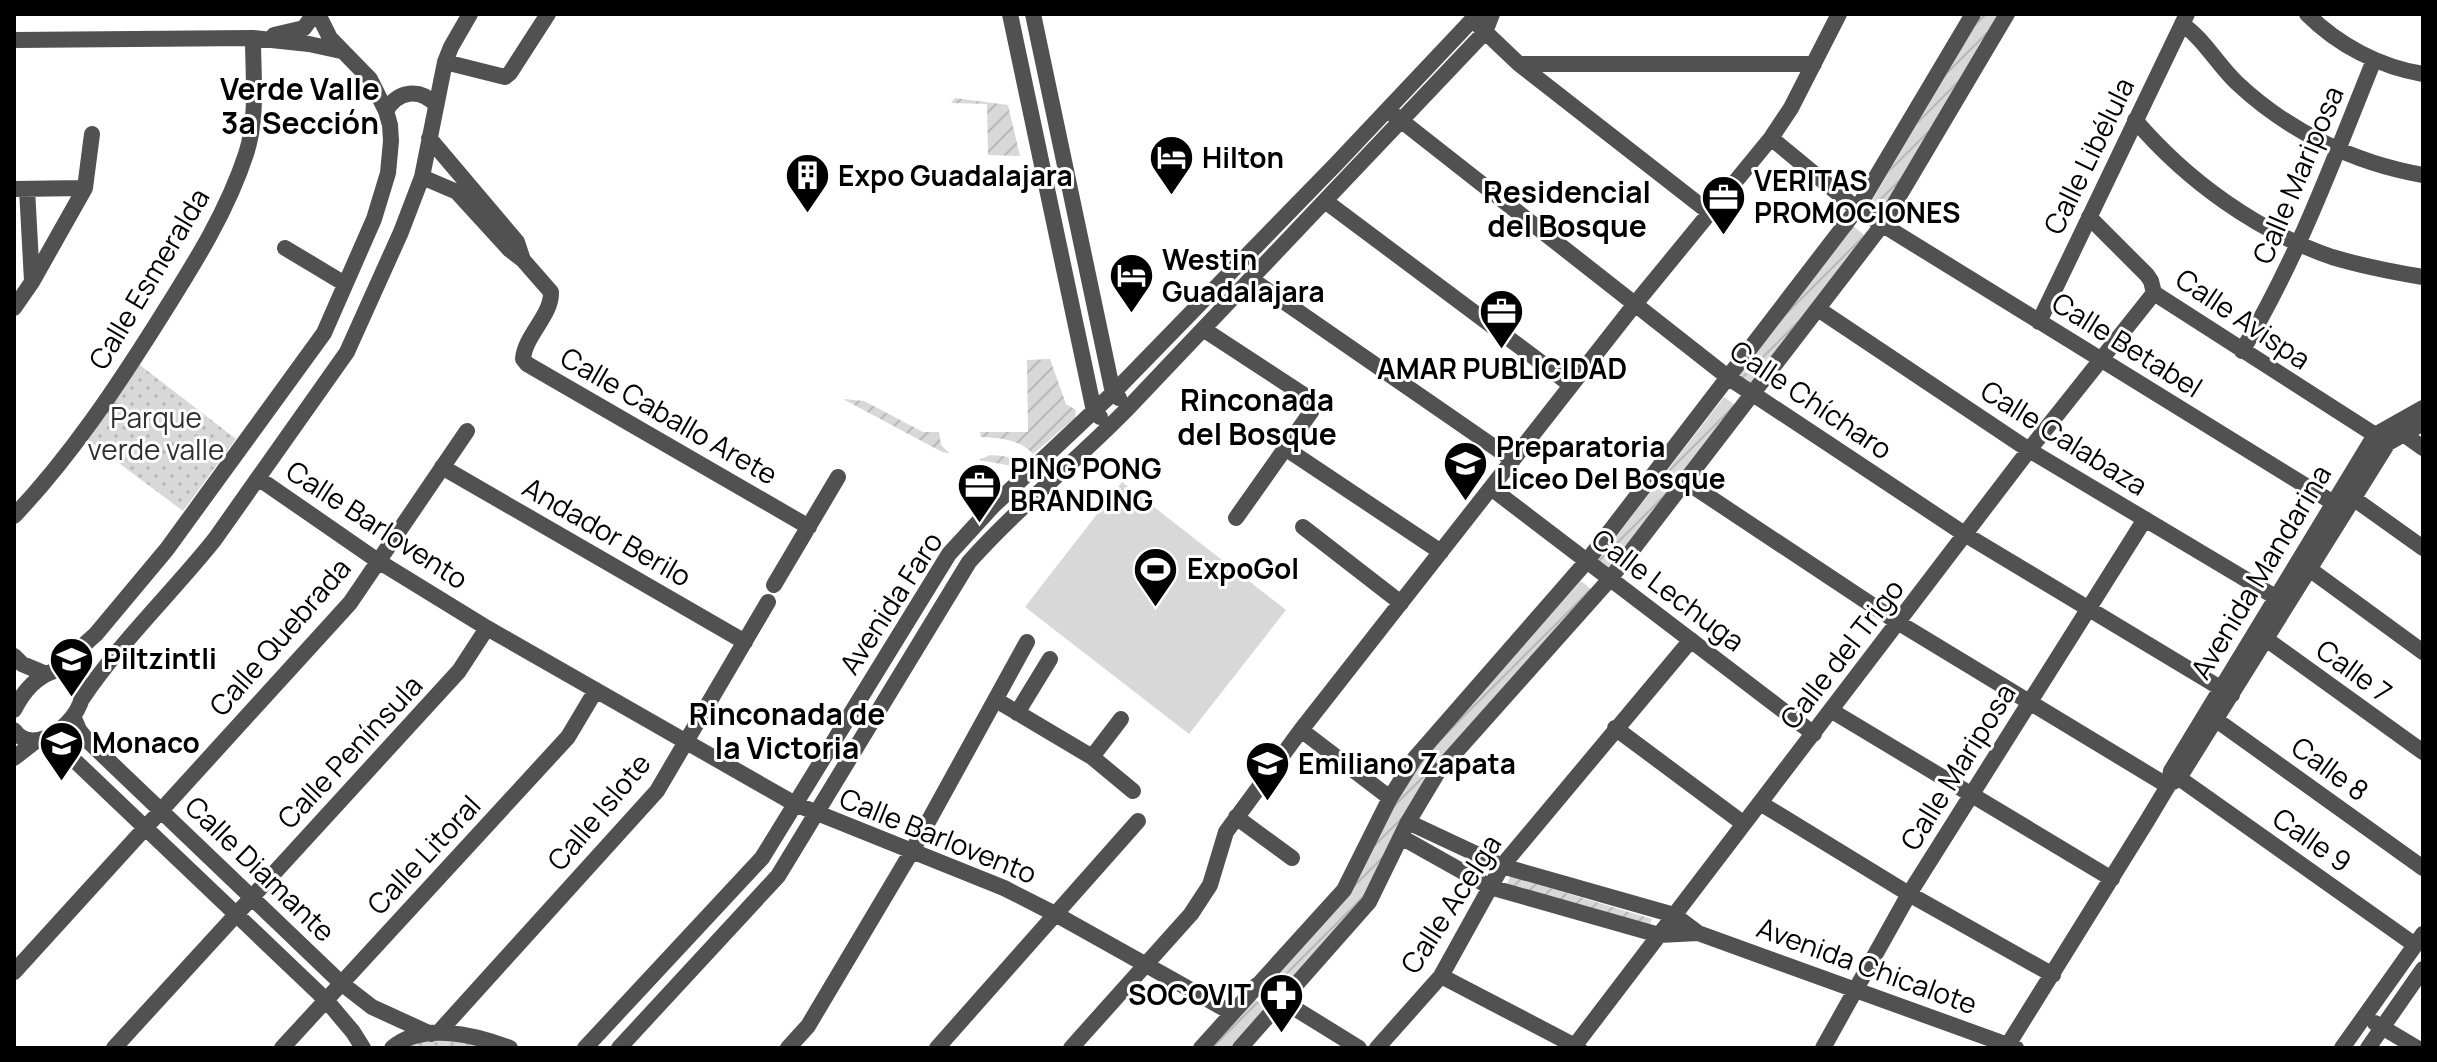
<svg xmlns="http://www.w3.org/2000/svg" width="2437" height="1062" viewBox="0 0 2437 1062" font-family="Manrope,sans-serif">
	<style>
		.park { fill: url(#park-dots) }
		.garden { fill: url(#garden-furrows) }
		.pitch { fill: #d8d8d8 }
		.lines { fill: none; stroke-linecap: round; stroke-linejoin: round }
		.minor { stroke: #515151; stroke-width: 16 }
		.labels { text-anchor: middle; stroke-width: 6; stroke-linejoin: round; paint-order: stroke }
		.street-label { font-size: 28px; fill: #000; stroke: #fff }
		.poi-label { font-size: 28px; font-weight: bold; fill: #000; stroke: #fff; text-anchor: start }
		.park-label { font-size: 28px; fill: #2f2f2f; stroke: #fff }
		.neighbourhood-label { font-size: 30px; font-weight: bold; fill: #000; stroke: #fff }
	</style>
	<defs>
		<pattern id="park-dots" width="8" height="8" patternUnits="userSpaceOnUse" patternTransform="scale(2)"><rect width="8" height="8" fill="#d8d8d8"/><path d="M2 2h.1M6 6h.1" fill="none" stroke="#b8b8b8" stroke-width="1.8" stroke-linecap="round"/></pattern>
		<pattern id="garden-furrows" width="10" height="10" patternUnits="userSpaceOnUse" patternTransform="scale(2)"><rect width="10" height="10" fill="#d8d8d8"/><path d="M-1 1l2-2M0 10L10 0M9 11l2-2" fill="none" stroke="#b8b8b8"/></pattern>
	</defs>
	<rect width="100%" height="100%" fill="#fff"/>
	<path class="park" d="M136 362 236 439 183 511 80 434Z
		M459 1040 489 1048H403L414 1041Z"/>
	<path class="garden" d="M1982 14H1998L1883 209 1871 202Z
		M955 98 1008 105 1020 156 988 155 987 104 951 103Z
		M1853 226 1864 235 1750 384 1739 376Z
		M1050 359 1066 404 1076 410 1075 418 1033 454C1020 439 999 438 981 437L980 432H1028L1027 360Z
		M1724 397 1735 405 1609 568 1598 560Z
		M843 399 864 401 923 432H939L941 445 949 453 942 452Z
		M990 455C1001 456 1014 455 1018 467L979 460Z
		M1581 581 1591 589 1424 780 1363 901 1281 992 1267 983 1348 892 1416 764Z
		M1510 876 1652 919 1649 927 1507 885Z
		M1252 998 1267 1007 1231 1048H1208Z"/>
	<path class="pitch" d="M1122 482 1286 610 1189 734 1025 607Z"/>
	<g class="lines">
		<path class="minor" d="M1010 14 1094 411 1100 417
			M1033 14 1113 393 1119 398
			M2307 14C2338 45 2380 67 2423 74
			M2182 24C2204 39 2217 64 2237 83 2288 131 2354 163 2423 175
			M1479 26 1519 64 1710 213
			M274 35 304 28 314 14
			M14 40 253 38 309 44 341 51
			M445 62 505 77 510 73 548 14
			M1519 64H1814
			M386 111C398 90 420 88 436 105
			M1394 115 1729 378 1966 535 2232 695
			M2135 120C2187 181 2257 231 2332 257 2362 266 2393 272 2423 277
			M429 138 517 242 523 260
			M1771 138 1857 209 2345 510
			M422 177 457 192 510 250 523 260 551 292C552 315 525 335 523 359L527 364 809 527
			M14 189 85 188
			M27 189 32 281
			M1325 201 1571 385
			M2089 217 2147 275 2151 281 2154 293 2383 440
			M285 248 345 284
			M1251 279 1513 460
			M14 308 32 282 85 188 92 134
			M1818 309 2029 450 2287 604
			M2039 322 2187 14
			M1203 329 1310 399 1313 405 1311 412 1236 518
			M2242 351C2297 260 2334 159 2374 60
			M2395 428 2423 448
			M1285 448 1441 552
			M442 467 745 642
			M258 478 378 561 487 628 795 804 1004 888 1057 915 1232 1013
			M1685 481 1899 623 2168 786
			M1491 488 1814 734
			M2346 493 2423 548
			M14 516C71 456 118 385 162 315 194 264 227 212 246 154 258 118 253 76 253 38
			M1303 527 1401 603
			M2301 563 2423 652
			M774 585 838 477
			M2259 634 2423 752
			M14 656 22 664 46 674
			M56 670 96 634 167 549 324 333 374 219 388 173 391 141 390 125 386 111 370 79 330 38 318 14
			M82 699C121 641 172 593 215 539L347 352 401 232 422 177 445 62 451 47 470 14
			M996 700 1092 757 1133 791
			M14 710C22 694 35 677 54 671 60 669 66 670 72 673 109 696 39 767 14 730
			M1832 711 2112 879
			M1017 713 1050 659
			M2208 714 2423 868
			M73 716 79 730 87 740 341 983 372 1007 431 1034
			M1615 728 1744 824
			M1301 730 1390 798
			M46 738 72 758 326 1000 353 1032 363 1048
			M1092 757 1121 719
			M14 758 36 741
			M2179 778 2415 945
			M2173 782 2179 778 2388 443 2423 423
			M1760 803 1909 894 2053 975
			M1236 817 1292 858
			M1408 822 1502 866 1674 915 1698 933 2016 1048
			M1401 837 1490 887 1659 935 1698 933
			M14 972 350 603 467 431
			M1441 976 1579 1048
			M1257 985 1359 1048
			M2375 1023 2417 1048
			M438 1033 657 791 768 602
			M114 1048 459 671 487 628
			M282 1048 568 737 596 690
			M392 1048C424 1021 475 1035 510 1048
			M585 1048 762 858 949 554 992 507 1113 393 1336 164 1472 20 1482 14
			M619 1048 778 876 969 562C1020 505 1078 460 1130 406 1249 282 1366 156 1485 32L1492 14
			M788 1048 808 1026 912 851 1027 642
			M937 1048 1138 821
			M1071 1048 1191 914 1210 885 1226 832 1301 730 1635 304 1771 138 1791 108 1839 14
			M1201 1048 1344 890 1390 798 1415 758 1587 561 1857 209 1973 14
			M1240 1048 1369 902 1408 822 1438 772 1610 579 1882 225 2007 14
			M1377 1048 1441 976 1502 866 1691 640
			M1573 1048 2029 450 2154 293
			M1823 1048 1909 894 2145 519
			M2006 1048 2147 821 2168 786 2171 771 2375 435 2423 408
			M2342 1048 2423 934
			M2368 1048 2423 969"/>
	</g>
	<defs>
		<symbol id="hotel-pin" viewBox="-11 -11 22 30"><path d="M0 17L-7.5 6A9.5 9.5 0 1 1 7.5 6Z" fill="#000" stroke="#fff"/><path d="M-6-4.5h1.5V1H6V5H4.5V3h-9V5H-6ZM-4 0a1.8 1.8 0 1 1 3.6 0ZM.5 0V-2.5h3Q6-2.5 6 0Z" fill="#fff"/></symbol>
		<symbol id="building-pin" viewBox="-11 -11 22 30"><path d="M0 17L-7.5 6A9.5 9.5 0 1 1 7.5 6Z" fill="#000" stroke="#fff"/><path d="M-4-6H4V6H1V3H-1V6H-4ZM-2.5-4.3h1.7v1.8h-1.7ZM.8-4.3h1.7v1.8H.8ZM-2.5-1h1.7V.8h-1.7ZM.8-1h1.7V.8H.8Z" fill="#fff"/></symbol>
		<symbol id="office-pin" viewBox="-11 -11 22 30"><path d="M0 17L-7.5 6A9.5 9.5 0 1 1 7.5 6Z" fill="#000" stroke="#fff"/><path d="M-6-3h4V-5.5h4V-3h4V5H-6ZM-1-4.5V-3h2v-1.5ZM-6 0V1H6V0Z" fill="#fff"/></symbol>
		<symbol id="university-pin" viewBox="-11 -11 22 30"><path d="M0 17L-7.5 6A9.5 9.5 0 1 1 7.5 6Z" fill="#000" stroke="#fff"/><path d="M0-5L7-2L0 1L-7-2ZM-4 1L0 2.5L4 1V4Q0 6-4 4Z" fill="#fff"/></symbol>
		<symbol id="stadium-pin" viewBox="-11 -11 22 30"><path d="M0 17L-7.5 6A9.5 9.5 0 1 1 7.5 6Z" fill="#000" stroke="#fff"/><path d="M0-5a6.5 5 0 1 0 0 10a6.5 5 0 1 0 0-10ZM-3.5-1.8h7v3.6h-7Z" fill="#fff"/></symbol>
		<symbol id="school-pin" viewBox="-11 -11 22 30"><path d="M0 17L-7.5 6A9.5 9.5 0 1 1 7.5 6Z" fill="#000" stroke="#fff"/><path d="M0-5L7-2L0 1L-7-2ZM-4 1L0 2.5L4 1V4Q0 6-4 4Z" fill="#fff"/></symbol>
		<symbol id="pharmacy-pin" viewBox="-11 -11 22 30"><path d="M0 17L-7.5 6A9.5 9.5 0 1 1 7.5 6Z" fill="#000" stroke="#fff"/><path d="M-2-6h4v4h4v4h-4v4h-4v-4h-4v-4h4Z" fill="#fff"/></symbol>
	</defs>
	<g fill-rule="evenodd">
		<use href="#hotel-pin" x="1146" y="132" width="51" height="69"/>
		<use href="#building-pin" x="782" y="150" width="51" height="69"/>
		<use href="#office-pin" x="1698" y="172" width="51" height="69"/>
		<use href="#hotel-pin" x="1106" y="250" width="51" height="69"/>
		<use href="#office-pin" x="1476" y="286" width="51" height="69"/>
		<use href="#university-pin" x="1440" y="438" width="51" height="69"/>
		<use href="#office-pin" x="954" y="460" width="51" height="69"/>
		<use href="#stadium-pin" x="1130" y="544" width="51" height="69"/>
		<use href="#school-pin" x="46" y="634" width="51" height="69"/>
		<use href="#school-pin" x="36" y="718" width="51" height="69"/>
		<use href="#school-pin" x="1242" y="738" width="51" height="69"/>
		<use href="#pharmacy-pin" x="1256" y="970" width="51" height="69"/>
	</g>
	<g class="labels">
		<g class="street-label">
			<text transform="translate(2089 156) rotate(-64)" y="10">Calle Libélula</text>
			<text transform="translate(2298 175) rotate(-67)" y="10">Calle Mariposa</text>
			<text transform="translate(149 279) rotate(-59)" y="10">Calle Esmeralda</text>
			<text transform="translate(2243 319) rotate(34)" y="10">Calle Avispa</text>
			<text transform="translate(2127 345) rotate(32)" y="10">Calle Betabel</text>
			<text transform="translate(1811 400) rotate(34)" y="10">Calle Chícharo</text>
			<text transform="translate(669 416) rotate(30)" y="10">Calle Caballo Arete</text>
			<text transform="translate(2064 438) rotate(32)" y="10">Calle Calabaza</text>
			<text transform="translate(377 525) rotate(33)" y="10">Calle Barlovento</text>
			<text transform="translate(607 532) rotate(30)" y="10">Andador Berilo</text>
			<text transform="translate(2261 572) rotate(-59)" y="10">Avenida Mandarina</text>
			<text transform="translate(1668 590) rotate(37)" y="10">Calle Lechuga</text>
			<text transform="translate(891 603) rotate(-57)" y="10">Avenida Faro</text>
			<text transform="translate(280 637) rotate(-49)" y="10">Calle Quebrada</text>
			<text transform="translate(1842 654) rotate(-52)" y="10">Calle del Trigo</text>
			<text transform="translate(2354 671) rotate(36)" y="10">Calle 7</text>
			<text transform="translate(350 752) rotate(-47)" y="10">Calle Península</text>
			<text transform="translate(1958 767) rotate(-58)" y="10">Calle Mariposa</text>
			<text transform="translate(2330 769) rotate(36)" y="10">Calle 8</text>
			<text transform="translate(599 812) rotate(-50)" y="10">Calle Islote</text>
			<text transform="translate(938 836) rotate(22)" y="10">Calle Barlovento</text>
			<text transform="translate(2312 840) rotate(35)" y="10">Calle 9</text>
			<text transform="translate(424 855) rotate(-47)" y="10">Calle Litoral</text>
			<text transform="translate(260 869) rotate(44)" y="10">Calle Diamante</text>
			<text transform="translate(1451 904) rotate(-57)" y="10">Calle Acelga</text>
			<text transform="translate(1867 966) rotate(20)" y="10">Avenida Chicalote</text>
		</g>
		<g class="poi-label">
			<text x="1202" y="168">Hilton</text>
			<text x="838" y="186">Expo Guadalajara</text>
			<text x="1754" y="191">VERITAS<tspan x="1754" dy="32">PROMOCIONES</tspan></text>
			<text x="1162" y="270">Westin<tspan x="1162" dy="32">Guadalajara</tspan></text>
			<text x="1502" y="379" text-anchor="middle">AMAR PUBLICIDAD</text>
			<text x="1496" y="457">Preparatoria<tspan x="1496" dy="32">Liceo Del Bosque</tspan></text>
			<text x="1010" y="479">PING PONG<tspan x="1010" dy="32">BRANDING</tspan></text>
			<text x="1187" y="579">ExpoGol</text>
			<text x="103" y="669">Piltzintli</text>
			<text x="92" y="753">Monaco</text>
			<text x="1298" y="774">Emiliano Zapata</text>
			<text x="1251" y="1005" text-anchor="end">SOCOVIT</text>
		</g>
		<g class="park-label">
			<text x="156" y="428">Parque<tspan x="156" dy="32">verde valle</tspan></text>
		</g>
		<g class="neighbourhood-label">
			<text x="300" y="100">Verde Valle<tspan x="300" dy="34">3a Sección</tspan></text>
			<text x="1567" y="203">Residencial<tspan x="1567" dy="34">del Bosque</tspan></text>
			<text x="1257" y="411">Rinconada<tspan x="1257" dy="34">del Bosque</tspan></text>
			<text x="787" y="725">Rinconada de<tspan x="787" dy="34">la Victoria</tspan></text>
		</g>
	</g>
	<rect width="2437" height="1062" fill="none" stroke="#000000" stroke-width="32"/>
</svg>
